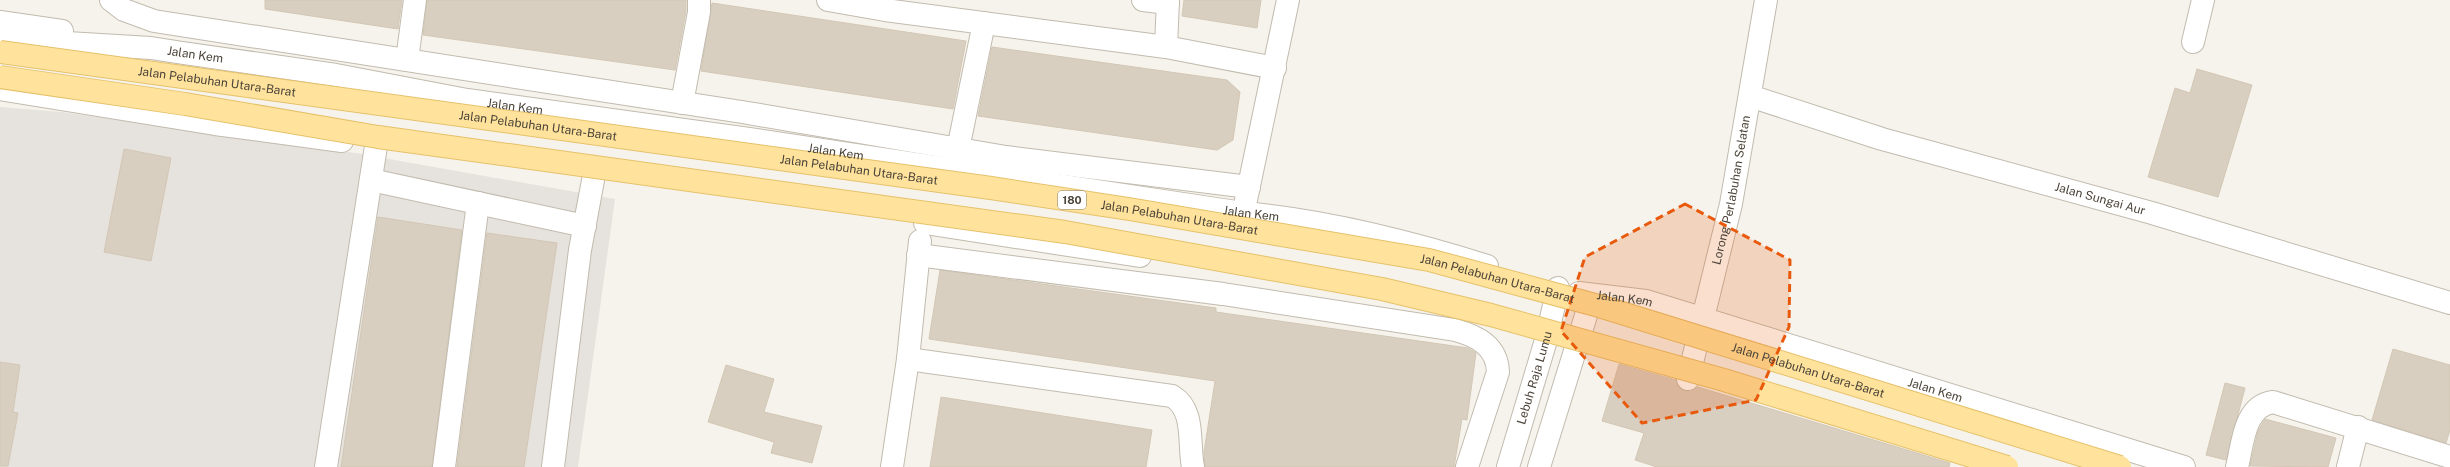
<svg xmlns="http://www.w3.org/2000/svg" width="2450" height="467" viewBox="0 0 2450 467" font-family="'Public Sans',sans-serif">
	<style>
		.industrial { fill: #e6e2dd }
		.building { fill: #d8cfc1; stroke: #d3c7b4 }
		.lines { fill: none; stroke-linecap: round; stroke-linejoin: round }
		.minor-casing { stroke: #c2bbae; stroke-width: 24 }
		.minor { stroke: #fff; stroke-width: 22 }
		.major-bridge-casing { stroke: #e6c16a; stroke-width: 24; stroke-linecap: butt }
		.major-bridge { stroke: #ffe39c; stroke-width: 22 }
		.marked { fill: #e8590c; fill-opacity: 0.2; stroke: #e8590c; stroke-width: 3; stroke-dasharray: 8 5; stroke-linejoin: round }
		.labels { text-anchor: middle; stroke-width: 3; stroke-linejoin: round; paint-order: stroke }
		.shield { fill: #fff; stroke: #817c74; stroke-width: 1 }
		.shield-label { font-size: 11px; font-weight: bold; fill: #4b4439 }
		.street-label { font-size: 12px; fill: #4b4439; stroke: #fff }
	</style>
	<rect width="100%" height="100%" fill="#f6f3ec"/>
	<path class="industrial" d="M0 107 61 112 355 153 615 199 578 467H0Z"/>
	<path class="building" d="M265 0H402L398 29 265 9Z
		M427 0H686V11L675 70 423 35Z
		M1184 0H1261L1257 28 1182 16Z
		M712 3 966 41 953 109 701 71Z
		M992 47 1227 80 1240 92 1233 140 1217 150 978 116Z
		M2197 69 2252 85 2218 197 2148 177 2175 88 2190 93Z
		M124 149 171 158 151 261 104 252Z
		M378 217 462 230 432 467H341Z
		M487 233 557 243 524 467H457Z
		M940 270 1216 308V312L1468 348 1476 353 1467 420 1462 419 1454 467H1205L1204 452 1215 381 929 339Z
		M2393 349 2450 365V430L2446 443 2372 420Z
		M0 362 20 365 13 412 18 413 8 466H0Z
		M1619 364 1676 380 1679 388 1685 391H1692L1698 387 1950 463 1949 467H1657L1635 460 1644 433 1602 421Z
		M726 365 774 379 764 412 822 426 812 463 771 453 774 442 708 422Z
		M2225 383 2245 388 2226 460 2206 455Z
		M941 397 1152 430 1146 467H930Z
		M2265 419 2336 438 2328 467 2250 466 2258 431Z"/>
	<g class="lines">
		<defs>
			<g id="minor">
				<path d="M111 0 124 10 154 21 742 112 1006 157 1249 187"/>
				<path d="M828 0 885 10 1166 47 1275 68"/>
				<path d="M1143 0 1168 3"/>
				<path d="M0 22 62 31"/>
				<path id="s1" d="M0 39 151 48 183 53 336 75 467 100 749 139 1243 213C1322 220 1411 242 1487 266"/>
				<path d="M2193 42 2203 0"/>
				<path d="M1166 47 1168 0"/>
				<path d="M407 60 415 0"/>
				<path d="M0 89 215 124 342 141"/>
				<path id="s2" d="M1750 96 1882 139 2152 213 2450 303"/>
				<path d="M682 103 699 12V0"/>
				<path d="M958 149 984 23"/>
				<path d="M371 180 585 226"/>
				<path d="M1246 200 1288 0"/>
				<path d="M925 223 1140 256"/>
				<path d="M920 241 908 359 1172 396C1196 410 1188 444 1193 467"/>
				<path d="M918 255 1223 294 1455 330C1477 336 1497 346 1498 372L1467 467"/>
				<path id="s3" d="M1579 293 1646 301 2184 467"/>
				<path id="s4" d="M1688 379 1731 204 1766 0"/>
				<path d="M326 467 376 146"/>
				<path d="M444 467 478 203"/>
				<path d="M553 467 580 250 594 175"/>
				<path d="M892 467 908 359"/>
				<path id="s5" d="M1508 467 1546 340 1558 288"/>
				<path d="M1539 467 1592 296"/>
				<path d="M2237 467C2243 443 2244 406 2273 402L2450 457"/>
				<path d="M2348 467 2358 427"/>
			</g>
		</defs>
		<use href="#minor" class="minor-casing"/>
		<use href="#minor" class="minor"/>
		<defs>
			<g id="major-bridge">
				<path id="s6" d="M0 52 991 188 1129 209 1429 260 1599 306 2120 467"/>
				<path d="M0 77 185 104 378 137 1065 232 1382 289 1491 315 1724 380 2007 467"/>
			</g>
		</defs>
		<use href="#major-bridge" class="major-bridge-casing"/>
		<use href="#major-bridge" class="major-bridge"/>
	</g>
	<path class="marked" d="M1685 204 1790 260 1789 327 1756 400 1642 423 1561 331 1585 257Z"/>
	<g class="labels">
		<rect class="shield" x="1058" y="191" width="28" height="18" rx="3"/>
		<g class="shield-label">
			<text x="1072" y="204">180</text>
		</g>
		<g class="street-label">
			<text dy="4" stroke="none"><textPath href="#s1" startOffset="196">Jalan Kem</textPath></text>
			<text dy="4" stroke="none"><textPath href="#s6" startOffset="219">Jalan Pelabuhan Utara-Barat</textPath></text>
			<text dy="4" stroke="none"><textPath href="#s1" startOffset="520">Jalan Kem</textPath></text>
			<text dy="4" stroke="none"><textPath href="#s6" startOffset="543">Jalan Pelabuhan Utara-Barat</textPath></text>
			<text dy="4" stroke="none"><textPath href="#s1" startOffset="844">Jalan Kem</textPath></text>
			<text dy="4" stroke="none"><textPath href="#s6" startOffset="867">Jalan Pelabuhan Utara-Barat</textPath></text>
			<text dy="4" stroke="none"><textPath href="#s4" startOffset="194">Lorong Perlabuhan Selatan</textPath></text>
			<text dy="4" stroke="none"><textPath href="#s2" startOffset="365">Jalan Sungai Aur</textPath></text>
			<text dy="4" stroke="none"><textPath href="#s1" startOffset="1264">Jalan Kem</textPath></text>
			<text dy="4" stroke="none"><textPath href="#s6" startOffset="1191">Jalan Pelabuhan Utara-Barat</textPath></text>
			<text dy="4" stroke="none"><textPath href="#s6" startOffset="1515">Jalan Pelabuhan Utara-Barat</textPath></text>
			<text dy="4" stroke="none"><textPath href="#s3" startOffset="46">Jalan Kem</textPath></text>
			<text dy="4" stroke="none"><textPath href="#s6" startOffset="1839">Jalan Pelabuhan Utara-Barat</textPath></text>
			<text dy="4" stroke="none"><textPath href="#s5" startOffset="93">Lebuh Raja Lumu</textPath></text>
			<text dy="4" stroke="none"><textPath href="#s3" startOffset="370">Jalan Kem</textPath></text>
		</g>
	</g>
</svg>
